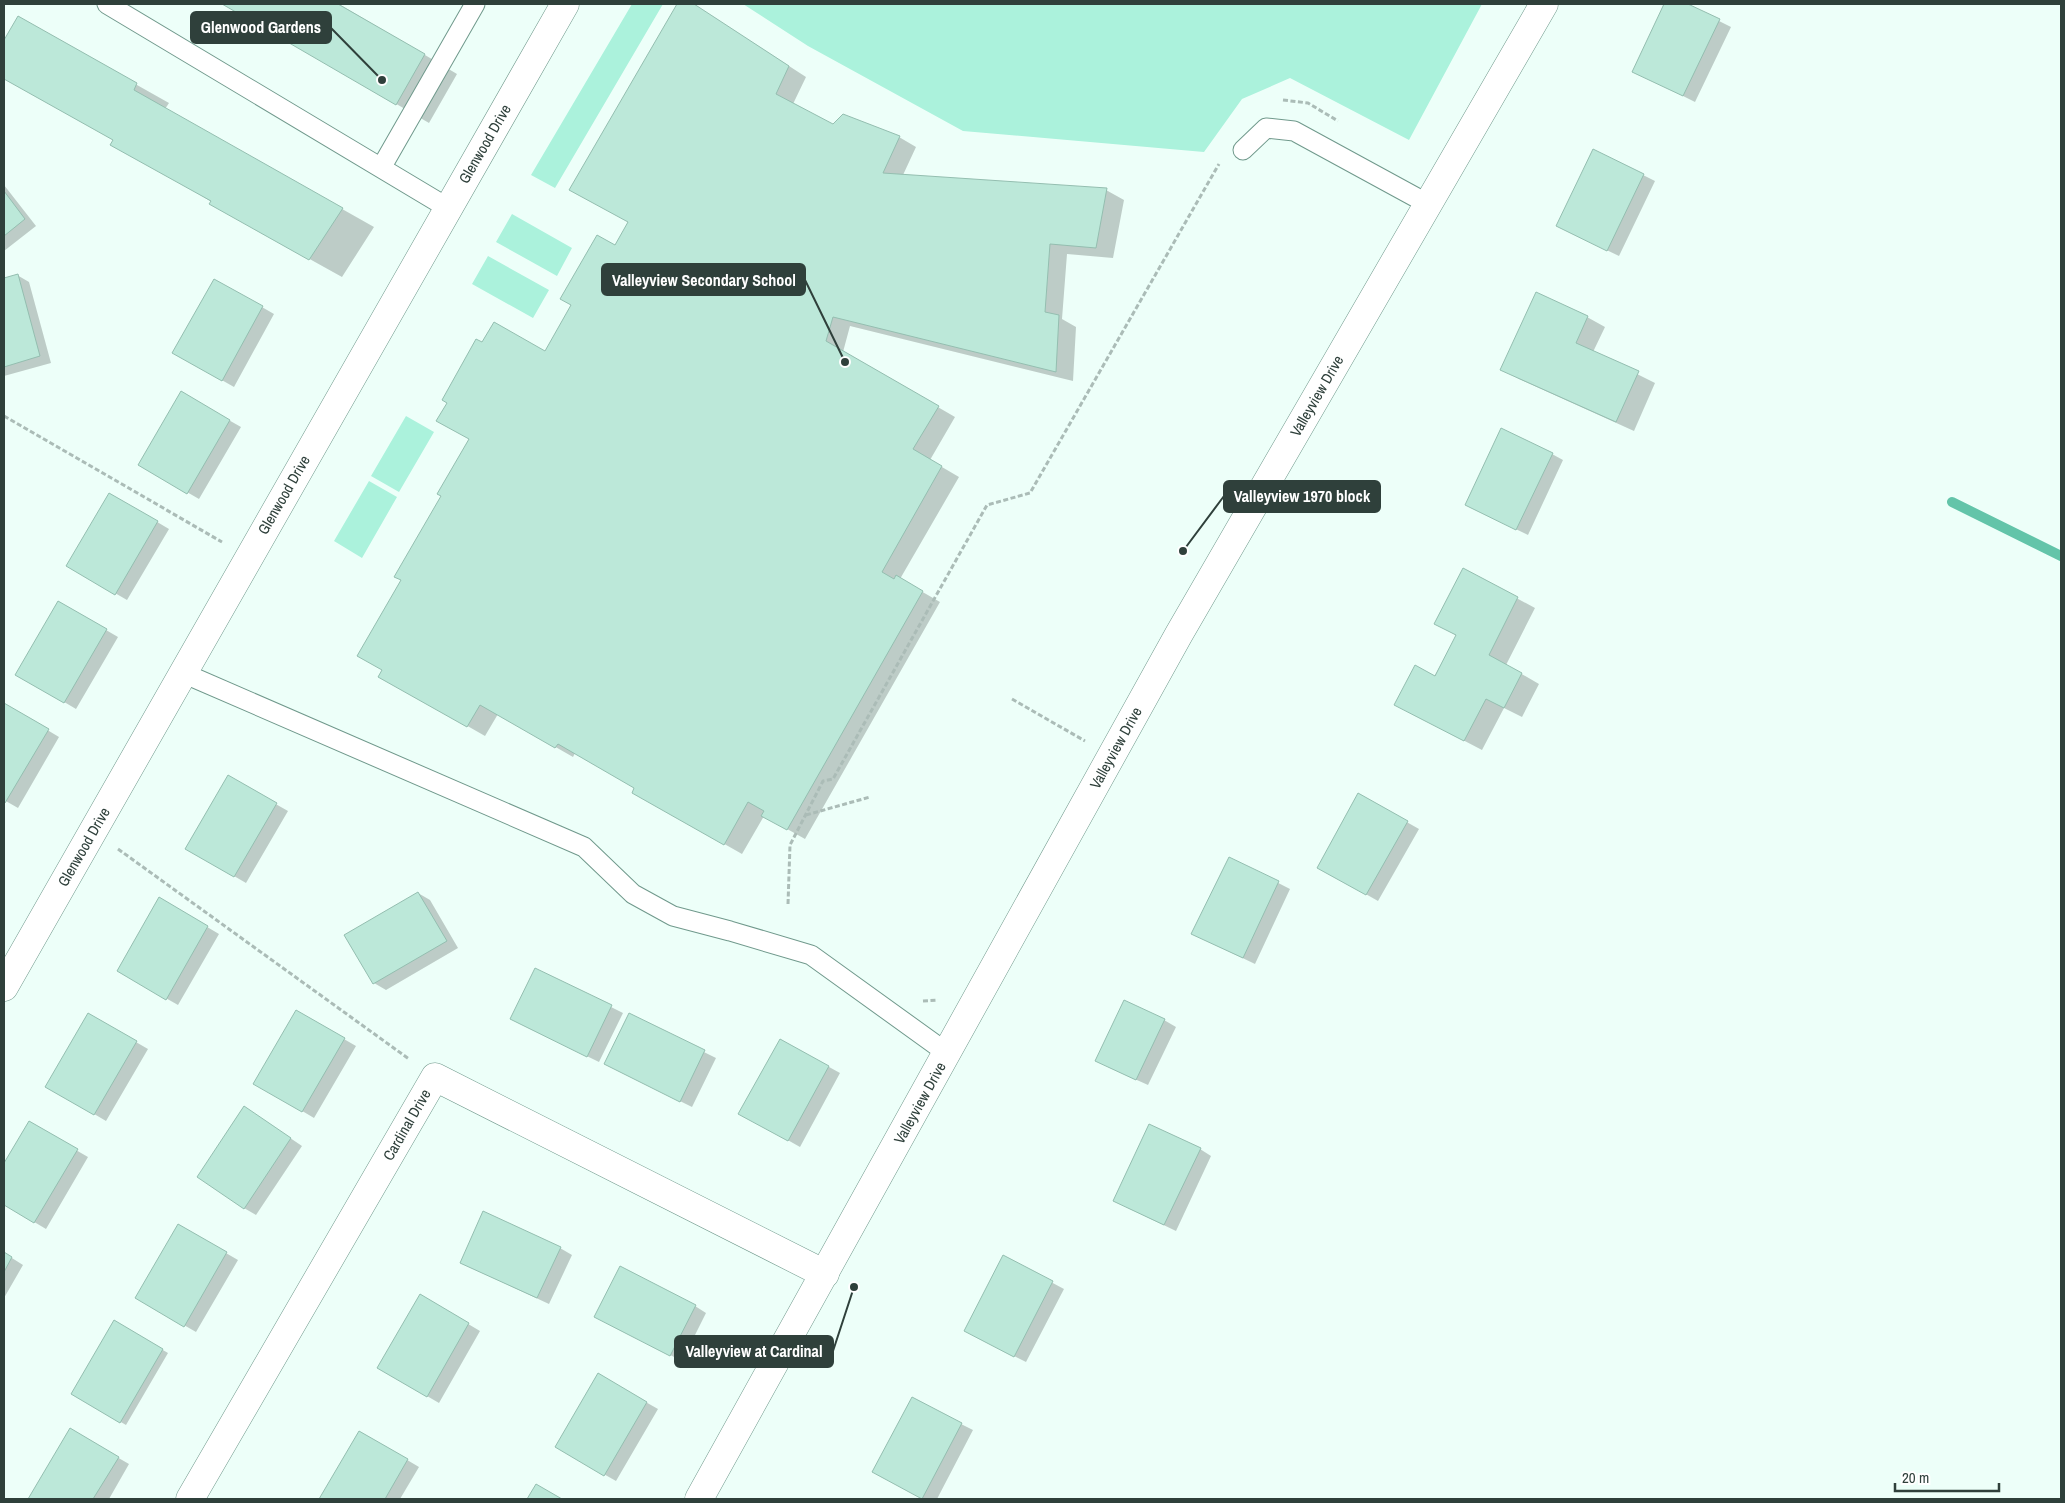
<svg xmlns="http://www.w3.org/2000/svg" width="2065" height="1503" viewBox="0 0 2065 1503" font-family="'Archivo Narrow',sans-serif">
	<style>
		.green { fill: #abf2dc }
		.shadow { fill: #0003 }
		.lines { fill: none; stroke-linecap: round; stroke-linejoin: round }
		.stream { stroke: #63c4a9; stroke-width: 10 }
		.building { fill: #bce8d9; stroke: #94beb0 }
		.service-casing { stroke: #70998c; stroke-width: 21 }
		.minor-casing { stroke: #70998c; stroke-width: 29 }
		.tertiary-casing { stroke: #70998c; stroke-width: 29 }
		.path { stroke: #abbcb7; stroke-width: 3; stroke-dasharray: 5 2.5; stroke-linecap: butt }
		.service { stroke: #fff; stroke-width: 19 }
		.minor { stroke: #fff; stroke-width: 28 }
		.tertiary { stroke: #fff; stroke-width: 28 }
		.labels { text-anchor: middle; stroke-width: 4; stroke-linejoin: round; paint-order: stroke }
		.street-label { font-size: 15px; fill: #2f403b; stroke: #fff }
		.leader { fill: none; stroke: #2f403b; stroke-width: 2 }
		.callout-dot { fill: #2f403b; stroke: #fff; stroke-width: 2 }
		.callout { fill: #2f403b; stroke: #2f403b; stroke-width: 2 }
		.callout-label { font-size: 16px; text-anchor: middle; font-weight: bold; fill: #fff }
	</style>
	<rect width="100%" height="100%" fill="#edfff9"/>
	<path class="green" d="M632 4H663L555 188 531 175Z
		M743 4H1482L1409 140 1290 78 1242 99 1204 152 963 131 808 46Z
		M512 214 572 248 557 276 496 242Z
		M488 256 549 290 533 318 472 284Z
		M406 416 434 432 399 492 371 476Z
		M369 481 397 497 362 558 334 541Z"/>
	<path class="shadow" d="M225 4H339L457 74 429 123Z
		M678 4H693L806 77 793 104 833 125 899 137 916 147 903 175 1106 190 1124 200 1113 258 1067 254 1062 319 1076 327 1073 381 850 326 843 352 955 417 930 460 959 477 900 579 940 602 805 839 764 816 742 854 633 792 636 788 575 753 573 757 498 714 485 736 380 676 384 670 402 580 470 439 482 344 545 352 630 222 570 190Z
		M1665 4H1685L1731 27 1695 102 1633 71Z
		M18 18 169 103 165 109 374 227 342 277 243 222 114 140 4 78V43Z
		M1643 175 1655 181 1619 256 1569 232Z
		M4 185 36 226 4 251Z
		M17 275 29 282 51 363 4 376V279Z
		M215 280 274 314 234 387 174 353Z
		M1587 317 1605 327 1593 352 1655 383 1634 431 1519 379 1502 369Z
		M181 393 241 427 199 499 140 465Z
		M1552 454 1563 460 1528 535 1466 505Z
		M110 494 169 529 127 600 68 566Z
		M1463 569 1535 608 1506 665 1539 684 1522 717 1504 708 1482 750 1413 714 1457 636 1435 623Z
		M58 602 118 637 76 709 17 674Z
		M4 704 59 737 18 808 4 800Z
		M228 777 288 811 246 883 186 848Z
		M1359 795 1419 829 1378 901 1318 867Z
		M1229 858 1290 889 1255 964 1205 940Z
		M418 893 430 900 458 948 386 990 374 983Z
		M160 899 219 934 178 1005 118 971Z
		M611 1007 623 1013 599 1062 523 1025Z
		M297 1012 356 1046 314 1118 255 1083Z
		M89 1015 148 1049 106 1121 47 1086Z
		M629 1015 716 1058 692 1107 605 1064Z
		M1164 1020 1176 1027 1148 1085 1108 1067Z
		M780 1040 840 1073 800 1147 740 1113Z
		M256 1115 302 1146 256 1215 244 1208Z
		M29 1123 88 1157 46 1229 4 1204V1166Z
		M1200 1149 1211 1156 1176 1231 1126 1207Z
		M179 1226 238 1260 196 1332 137 1298Z
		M560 1248 572 1255 549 1304 461 1263Z
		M4 1253 23 1265 4 1298Z
		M1004 1257 1064 1289 1026 1362 977 1337Z
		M421 1296 480 1331 439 1403 379 1368Z
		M695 1306 706 1313 682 1361 607 1323Z
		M115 1322 168 1353 126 1425 72 1394Z
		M598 1375 658 1409 616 1481 556 1447Z
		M961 1424 973 1430 937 1499H925L885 1478Z
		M70 1430 129 1464 109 1499H29Z
		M360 1432 419 1467 400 1499H321Z"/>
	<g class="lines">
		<path class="stream" d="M1952 502 2061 556"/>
	</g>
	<path class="building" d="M222 4H338L425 54 396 105Z
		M677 4H694L789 66 776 94 833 124 843 114 900 136 883 173 1107 188 1096 248 1050 244 1045 312 1059 315 1056 372 833 317 826 341 939 406 913 449 942 466 882 572 894 579 896 575 923 591 787 830 761 816 764 811 748 802 724 845 632 793 634 788 558 744 555 748 480 705 467 727 378 677 382 670 357 656 401 580 394 577 441 496 437 494 469 439 436 421 447 403 442 400 476 339 482 342 494 322 545 351 571 305 560 299 597 235 615 245 628 222 569 190Z
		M1664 4H1688L1720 19 1683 96 1632 72Z
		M18 16 137 83 134 90 343 208 309 260 209 204 211 201 110 145 113 140 4 79V40Z
		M1593 149 1644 174 1607 251 1556 226Z
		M4 191 25 219 4 236Z
		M18 274 40 356 4 367V278Z
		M214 279 263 306 222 381 172 353Z
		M1536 292 1588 316 1576 343 1639 371 1616 422 1500 370Z
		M181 391 230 420 187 494 138 465Z
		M1501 428 1553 453 1516 530 1465 505Z
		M109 493 158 521 115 595 66 566Z
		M1463 568 1518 597 1489 655 1522 673 1504 708 1486 699 1464 741 1394 705 1415 665 1435 676 1456 635 1434 624Z
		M58 601 107 629 64 703 15 675Z
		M4 703 49 729 5 803 4 802Z
		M228 775 277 803 234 877 185 849Z
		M1358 793 1408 821 1366 895 1317 868Z
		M1229 857 1279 881 1243 958 1191 934Z
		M418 892 447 941 373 984 344 935Z
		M159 897 208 926 166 1000 117 971Z
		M535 968 612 1005 587 1057 510 1019Z
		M1124 1000 1165 1019 1136 1080 1095 1061Z
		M296 1010 345 1038 302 1112 253 1084Z
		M88 1013 137 1041 94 1115 45 1087Z
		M629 1013 705 1050 680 1102 604 1064Z
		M780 1039 829 1066 788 1141 738 1114Z
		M244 1106 291 1138 244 1209 197 1177Z
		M29 1121 78 1149 34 1223 4 1205V1163Z
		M1149 1124 1201 1148 1164 1225 1113 1201Z
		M483 1211 561 1247 537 1298 460 1263Z
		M178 1224 227 1252 184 1327 135 1298Z
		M4 1252 12 1257 4 1272Z
		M1003 1255 1053 1281 1014 1357 964 1331Z
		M620 1266 696 1305 670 1356 594 1317Z
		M420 1294 469 1323 427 1397 377 1368Z
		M114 1320 163 1349 120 1423 71 1394Z
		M598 1373 647 1402 604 1476 555 1447Z
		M912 1397 962 1423 922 1499 872 1472Z
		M70 1428 119 1457 93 1499H28Z
		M359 1431 408 1459 385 1499H319Z
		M536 1484 562 1499H527Z"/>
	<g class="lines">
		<defs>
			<path id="service" d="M107 4 448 208
				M1243 150 1266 128 1294 131 1428 204
				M381 168 475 4
				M183 673 584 847 633 894 673 916 730 931 811 955 947 1053"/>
			<path id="minor" d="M4 987 565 4
				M190 1499 435 1077 825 1274"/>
			<path id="tertiary" d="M699 1499 1179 634 1544 4"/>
		</defs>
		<use href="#service" class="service-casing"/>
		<use href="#minor" class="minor-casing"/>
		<use href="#tertiary" class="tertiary-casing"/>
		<path class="path" d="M1283 100 1308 103 1338 121
			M4 416 222 542
			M1012 699 1085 741
			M806 815 870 797
			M118 849 409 1059
			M788 904 790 845 823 781 833 779 987 505 1030 493 1219 164
			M923 1001 938 1000"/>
		<use href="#service" class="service"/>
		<use href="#minor" class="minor"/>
		<use href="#tertiary" class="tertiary"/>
	</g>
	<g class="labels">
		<g class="street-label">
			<text transform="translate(485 144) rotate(-60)" y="5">Glenwood Drive</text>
			<text transform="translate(1317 396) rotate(-60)" y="5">Valleyview Drive</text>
			<text transform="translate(284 495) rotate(-60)" y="5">Glenwood Drive</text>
			<text transform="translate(1116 748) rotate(-61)" y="5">Valleyview Drive</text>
			<text transform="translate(84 847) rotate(-60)" y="5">Glenwood Drive</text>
			<text transform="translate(920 1103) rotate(-61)" y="5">Valleyview Drive</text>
			<text transform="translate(407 1125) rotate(-60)" y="5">Cardinal Drive</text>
		</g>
	</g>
	<path class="leader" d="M382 80L331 28M845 362L805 280M1183 551L1224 496M854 1287L833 1351"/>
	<g class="callout-dot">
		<circle cx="382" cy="80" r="5"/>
		<circle cx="845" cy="362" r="5"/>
		<circle cx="1183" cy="551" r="5"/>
		<circle cx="854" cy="1287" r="5"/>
	</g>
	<g class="callout">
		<rect x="191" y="12" width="140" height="31" rx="5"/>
		<rect x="602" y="264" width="203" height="31" rx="5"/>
		<rect x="1224" y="481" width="156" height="31" rx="5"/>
		<rect x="675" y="1336" width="158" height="31" rx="5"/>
	</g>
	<g class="callout-label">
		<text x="261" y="33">Glenwood Gardens</text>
		<text x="704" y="286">Valleyview Secondary School</text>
		<text x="1302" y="502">Valleyview 1970 block</text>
		<text x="754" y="1357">Valleyview at Cardinal</text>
	</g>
	<rect width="2065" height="1503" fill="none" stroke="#2f403b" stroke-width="10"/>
	<path d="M1895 1483v8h104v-8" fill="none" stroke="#2f403b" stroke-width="2.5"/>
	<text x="1902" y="1483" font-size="15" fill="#2f403b" stroke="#ffffff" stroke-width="4" paint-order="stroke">20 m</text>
</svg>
